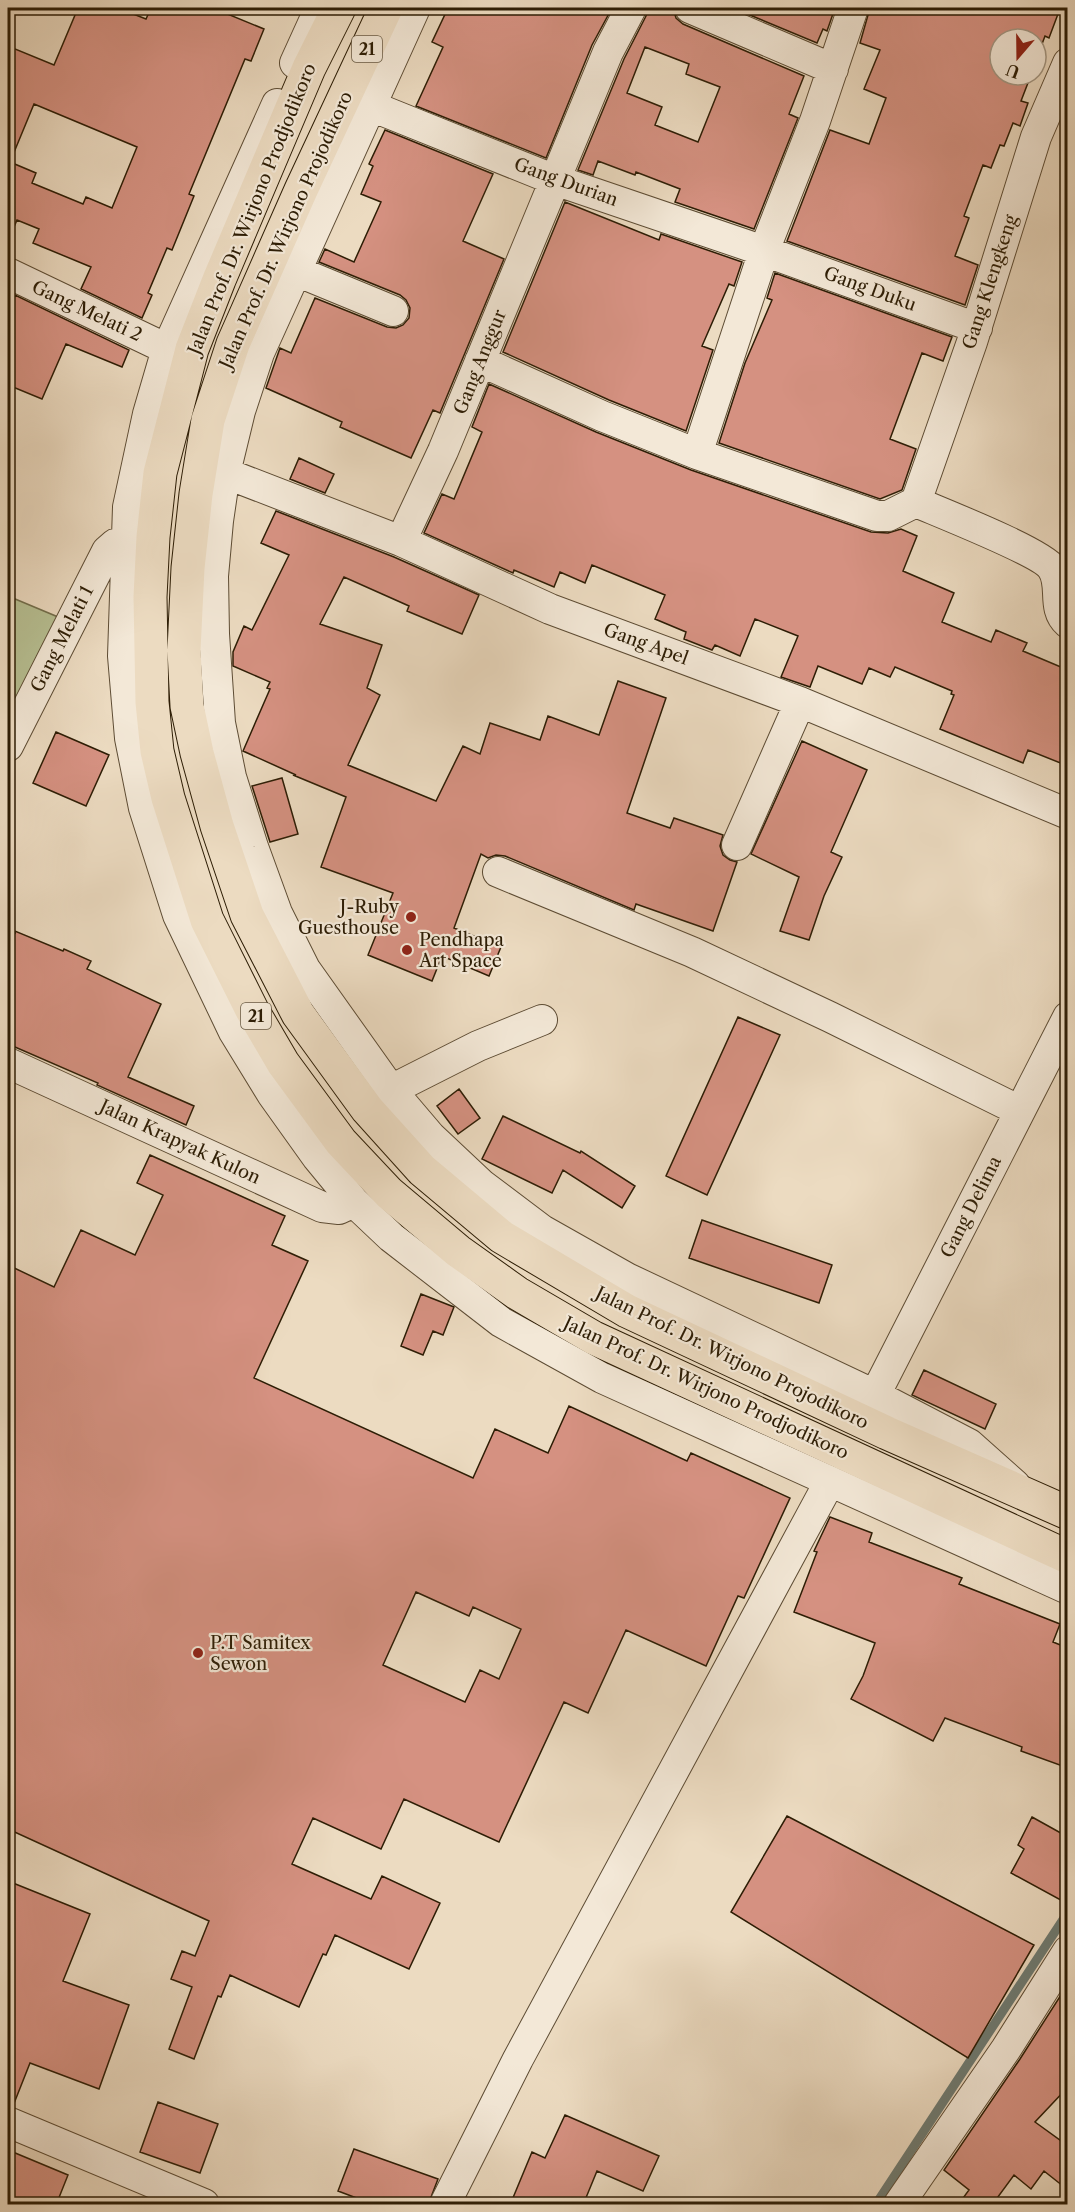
<svg xmlns="http://www.w3.org/2000/svg" width="1075" height="2212" viewBox="0 0 1075 2212" font-family="'Libre Caslon Text',serif">
	<style>
		.green { fill: #b7c093; stroke: #726e4c; stroke-width: 1.5 }
		.lines { fill: none; stroke-linecap: round; stroke-linejoin: round }
		.stream { stroke: #6f7b72; stroke-width: 9 }
		.building { fill: #d59181; stroke: #2d1d05; stroke-width: 1.5; fill-rule: evenodd }
		.minor-casing { stroke: #5d4c34; stroke-width: 32 }
		.highway-casing { stroke: #2d1d05; stroke-width: 35 }
		.minor { stroke: #f3e8d7; stroke-width: 30 }
		.highway { stroke: #ecdbc1; stroke-width: 33 }
		.poi-dot { fill: #8f2418; stroke: #f3e8d7; stroke-width: 2 }
		.labels { text-anchor: middle; stroke-width: 4.5; stroke-linejoin: round; paint-order: stroke }
		.shield { fill: #f3e8d7; stroke: #685a44; stroke-width: 1.5 }
		.shield-label { font-size: 16px; font-weight: bold; fill: #2d1d05 }
		.street-label { font-size: 18px; fill: #2d1d05; stroke: #f3e8d7 }
		.poi-label { font-size: 18px; fill: #2d1d05; stroke: #f3e8d7; text-anchor: start }
	</style>
	<rect width="100%" height="100%" fill="#ecdbc1"/>
	<filter id="stains"><feTurbulence type="fractalNoise" baseFrequency=".00333" numOctaves="4"/><feColorMatrix values="0 0 0 0 .2 0 0 0 0 .09 0 0 0 0 .02 0 0 0 .5 -.17"/></filter>
	<radialGradient id="worn" r=".72"><stop offset=".6" stop-color="#630" stop-opacity="0"/><stop offset="1" stop-color="#630" stop-opacity=".3"/></radialGradient>
	<path class="green" d="M8 596 70 622 8 741Z"/>
	<g class="lines">
		<path class="stream" d="M876 2204 1068 1912"/>
	</g>
	<path class="building" d="M78 8H118L146 19 151 8H213L264 29 251 61 245 59 189 194 194 196 172 250 167 248 148 293 152 295 142 318 81 289 91 267 33 243 39 229 17 220 8 241V46L54 65ZM34 104 137 147 112 208 86 197 83 204 32 183 36 173 10 162Z
		M448 8H612L592 45 546 158 416 106 443 47 432 42Z
		M648 8H673L676 18 683 24 804 76 789 114 798 118 754 229 675 202 680 189 636 172 635 175 598 161 593 175 578 170 624 59 646 16ZM645 47 689 64 686 74 720 87 698 142 655 125 662 107 627 93Z
		M733 8H835L827 31 823 29 817 43Z
		M870 8H1042L1058 14 1049 38 1045 36 1036 60V39H1000V75H1031L1021 101 1028 103 1020 126 1013 123 1004 146 1000 145 991 168 983 165 964 216 969 218 955 256 978 265 965 305 787 241 830 130 869 144 886 98 864 89 880 50 860 43Z
		M385 130 493 174 463 241 504 259 440 413 433 410 411 458 340 427 342 422 266 388 280 348 291 353 315 298 387 327 396 328 403 325 409 318 410 308 406 300 400 295 319 262 325 249 354 262 381 202 361 194 373 166 369 164Z
		M565 202 659 240 661 234 742 262 734 286 729 284 702 346 713 350 686 431 609 400 503 352Z
		M775 273 952 337 943 361 922 353 890 439 916 449 902 490 880 499 719 443 745 363 772 300 767 298Z
		M8 295 14 298 15 295 129 350 122 367 66 344 42 399 8 385Z
		M489 384 596 432 691 470 871 532 888 533 901 529 917 536 903 571 954 593 942 622 991 642 996 630 1027 643 1023 651 1068 670V766L1028 750 1023 763 940 729 954 695 951 694 952 691 895 667 890 677 869 668 862 684 818 666 810 687 781 677 798 636 755 619 740 656 715 645 712 650 684 639 686 632 655 619 665 595 592 565 585 583 560 572 554 587 514 570 513 573 424 533 442 494 454 499 482 432 472 427Z
		M299 458 334 474 325 493 290 479Z
		M276 511 394 557 479 595 462 634 407 611 409 606 344 577 320 624 382 645 367 688 380 695 348 765 436 801 463 746 480 754 490 723 540 740 548 716 599 735 618 681 666 698 627 813 670 828 674 818 723 835 720 846 723 855 730 860 737 862 713 931 636 904 634 910 505 856 496 855 488 858 481 854 454 928 501 947 489 976 442 956 432 981 368 955 393 893 321 867 346 797 293 775H296L243 751 270 689 267 688 270 682 233 666V652L244 626 252 630 289 555 261 543Z
		M56 732 109 755 86 806 33 783Z
		M802 741 867 770 831 852 842 857 824 896 809 940 780 931 799 877 751 854Z
		M282 778 298 834 270 842 252 786Z
		M8 930 15 933V931L63 951 64 949 91 961 87 969 161 1004 128 1077 194 1106 186 1125 97 1085 98 1083 15 1047 8 1046Z
		M738 1017 780 1035 707 1195 666 1176Z
		M459 1089 480 1118 458 1134 437 1106Z
		M503 1116 580 1153 581 1151 635 1186 622 1208 563 1170 552 1193 482 1159Z
		M150 1155 285 1216 272 1245 308 1261 254 1378 473 1478 495 1429 548 1453 569 1406 687 1461 691 1453 790 1498 744 1598 738 1596 706 1666 626 1630 588 1713 564 1702 499 1842 404 1799 381 1849 313 1818 292 1864 371 1899 382 1876 440 1903 409 1969 335 1935 326 1955 323 1954 299 2007 230 1975 221 1997 218 1996 194 2059 169 2049 192 1987 171 1979 182 1951 195 1956 209 1921 8 1829V1265L54 1287 81 1230 135 1255 163 1195 137 1183ZM416 1592 469 1616 473 1607 521 1629 499 1679 480 1670 465 1702 383 1665Z
		M702 1220 832 1265 819 1303 689 1258Z
		M421 1294 454 1307 443 1335 433 1331 423 1355 401 1346Z
		M924 1370 996 1404 985 1429 912 1395Z
		M830 1517 872 1533 869 1542 962 1578 959 1584 1060 1624 1053 1642 1068 1648V1768L1021 1751 1022 1747 945 1718 933 1741 851 1699 863 1676 875 1643 794 1612 817 1552 814 1551Z
		M787 1816 1034 1945 968 2058 731 1912Z
		M1032 1817 1068 1837V1904L1011 1873 1024 1849 1018 1845Z
		M8 1881 90 1914 63 1981 129 2005 99 2089 30 2063 13 2106 8 2105Z
		M1068 1984V2087L1035 2122 1068 2146V2190L1044 2171 1031 2189 1014 2175 992 2205H958L969 2190 944 2170 1020 2059Z
		M158 2102 218 2124 200 2173 140 2152Z
		M565 2115 659 2156 643 2191 597 2171 583 2205H510L532 2152 545 2158Z
		M354 2149 438 2179 428 2205H375L338 2191Z
		M8 2150 68 2175 56 2205H8Z"/>
	<g class="lines">
		<defs>
			<path id="minor" d="M415 8 259 353 240 411 225 473 218 521 213 576 214 634 220 723 231 777 253 847 277 913 305 969 391 1090 431 1137 481 1184 542 1230 627 1278 875 1395 969 1444 1015 1485
				M690 8 833 69
				M853 8 815 121 764 251 697 454 877 516H888L916 502
				M295 63 320 8
				M277 104 167 349 148 414 128 507 123 656 130 738 144 808 178 915 234 1032 272 1094 317 1157 354 1202 391 1237 501 1322 602 1378 1068 1589
				M371 106 555 180 764 251 977 328
				M296 271 393 311
				M8 273 167 349
				M480 361 602 416 697 454
				M225 473 401 541 550 609 800 702 1068 814
				M916 502 972 342 1036 137 1068 63
				M916 502C939 512 1041 552 1052 568 1064 585 1051 608 1068 623
				M401 541 443 451 608 52 631 8
				M8 746 107 551 115 544 127 543
				M737 845 800 702
				M498 872 692 952 830 1017 1020 1111
				M8 1063 322 1207 339 1209 354 1202
				M391 1090 478 1046 542 1020
				M875 1395 1068 1017
				M8 2122 204 2204
				M445 2204 518 2059 830 1481
				M899 2204 1006 2049 1068 1951"/>
			<path id="highway" d="M339 8 309 68 219 280 192 349 160 473 153 537 150 597 152 702 157 751 168 798 207 920 252 1010 283 1063 341 1142 389 1193 458 1251 517 1293 594 1338 1068 1557
				M386 8 301 190 233 344 208 420 196 494 188 568 184 650 187 706 197 753 217 826 247 915 298 1014 367 1109 422 1170 502 1237 627 1311 887 1433 1068 1513"/>
		</defs>
		<use href="#minor" class="minor-casing"/>
		<use href="#highway" class="highway-casing"/>
		<use href="#minor" class="minor"/>
		<use href="#highway" class="highway"/>
	</g>
	<g class="poi-dot">
		<circle cx="411" cy="917" r="6"/>
		<circle cx="407" cy="950" r="6"/>
		<circle cx="198" cy="1653" r="6"/>
	</g>
	<g class="labels">
		<g class="shield">
			<rect x="352" y="36" width="30" height="26" rx="4.5"/>
			<rect x="241" y="1003" width="30" height="26" rx="4.5"/>
		</g>
		<g class="shield-label">
			<text x="367" y="55">21</text>
			<text x="256" y="1022">21</text>
		</g>
		<g class="street-label">
			<text transform="translate(566 182) rotate(20)" y="6">Gang Durian</text>
			<text transform="translate(252 209) rotate(-68)" y="6">Jalan Prof. Dr. Wirjono Prodjodikoro</text>
			<text transform="translate(286 230) rotate(-66)" y="6">Jalan Prof. Dr. Wirjono Projodikoro</text>
			<text transform="translate(990 282) rotate(-72)" y="6">Gang Klengkeng</text>
			<text transform="translate(870 289) rotate(20)" y="6">Gang Duku</text>
			<text transform="translate(87 311) rotate(25)" y="6">Gang Melati 2</text>
			<text transform="translate(480 362) rotate(-68)" y="6">Gang Anggur</text>
			<text transform="translate(62 639) rotate(-63)" y="6">Gang Melati 1</text>
			<text transform="translate(646 644) rotate(20)" y="6">Gang Apel</text>
			<text transform="translate(180 1142) rotate(25)" y="6">Jalan Krapyak Kulon</text>
			<text transform="translate(971 1207) rotate(-63)" y="6">Gang Delima</text>
			<text transform="translate(732 1358) rotate(26)" y="6">Jalan Prof. Dr. Wirjono Projodikoro</text>
			<text transform="translate(706 1388) rotate(25)" y="6">Jalan Prof. Dr. Wirjono Prodjodikoro</text>
		</g>
		<g class="poi-label">
			<text x="399" y="913" text-anchor="end">J-Ruby<tspan x="399" dy="21">Guesthouse</tspan></text>
			<text x="419" y="946">Pendhapa<tspan x="419" dy="21">Art Space</tspan></text>
			<text x="210" y="1649">P.T Samitex<tspan x="210" dy="21">Sewon</tspan></text>
		</g>
	</g>
	<rect width="1075" height="2212" fill="none" stroke="#ecdbc1" stroke-width="30"/>
	<rect x="9" y="9" width="1057" height="2194" fill="none" stroke="#2d1d05" stroke-width="3"/>
	<rect x="15" y="15" width="1045" height="2182" fill="none" stroke="#2d1d05" stroke-width="1.5"/>
	<g transform="translate(1018 57) rotate(200)"><circle r="28" fill="#f3e8d7" stroke="#a49783" stroke-width="1.5"/>
	<path d="M0-4.5L10 22L0 15L-10 22Z" fill="#8f2418"/>
	<text y="-9" font-size="16" font-weight="bold" text-anchor="middle" fill="#2d1d05">U</text>
	</g>
	<rect width="100%" height="100%" filter="url(#stains)"/>
	<rect width="100%" height="100%" fill="url(#worn)"/>
</svg>
